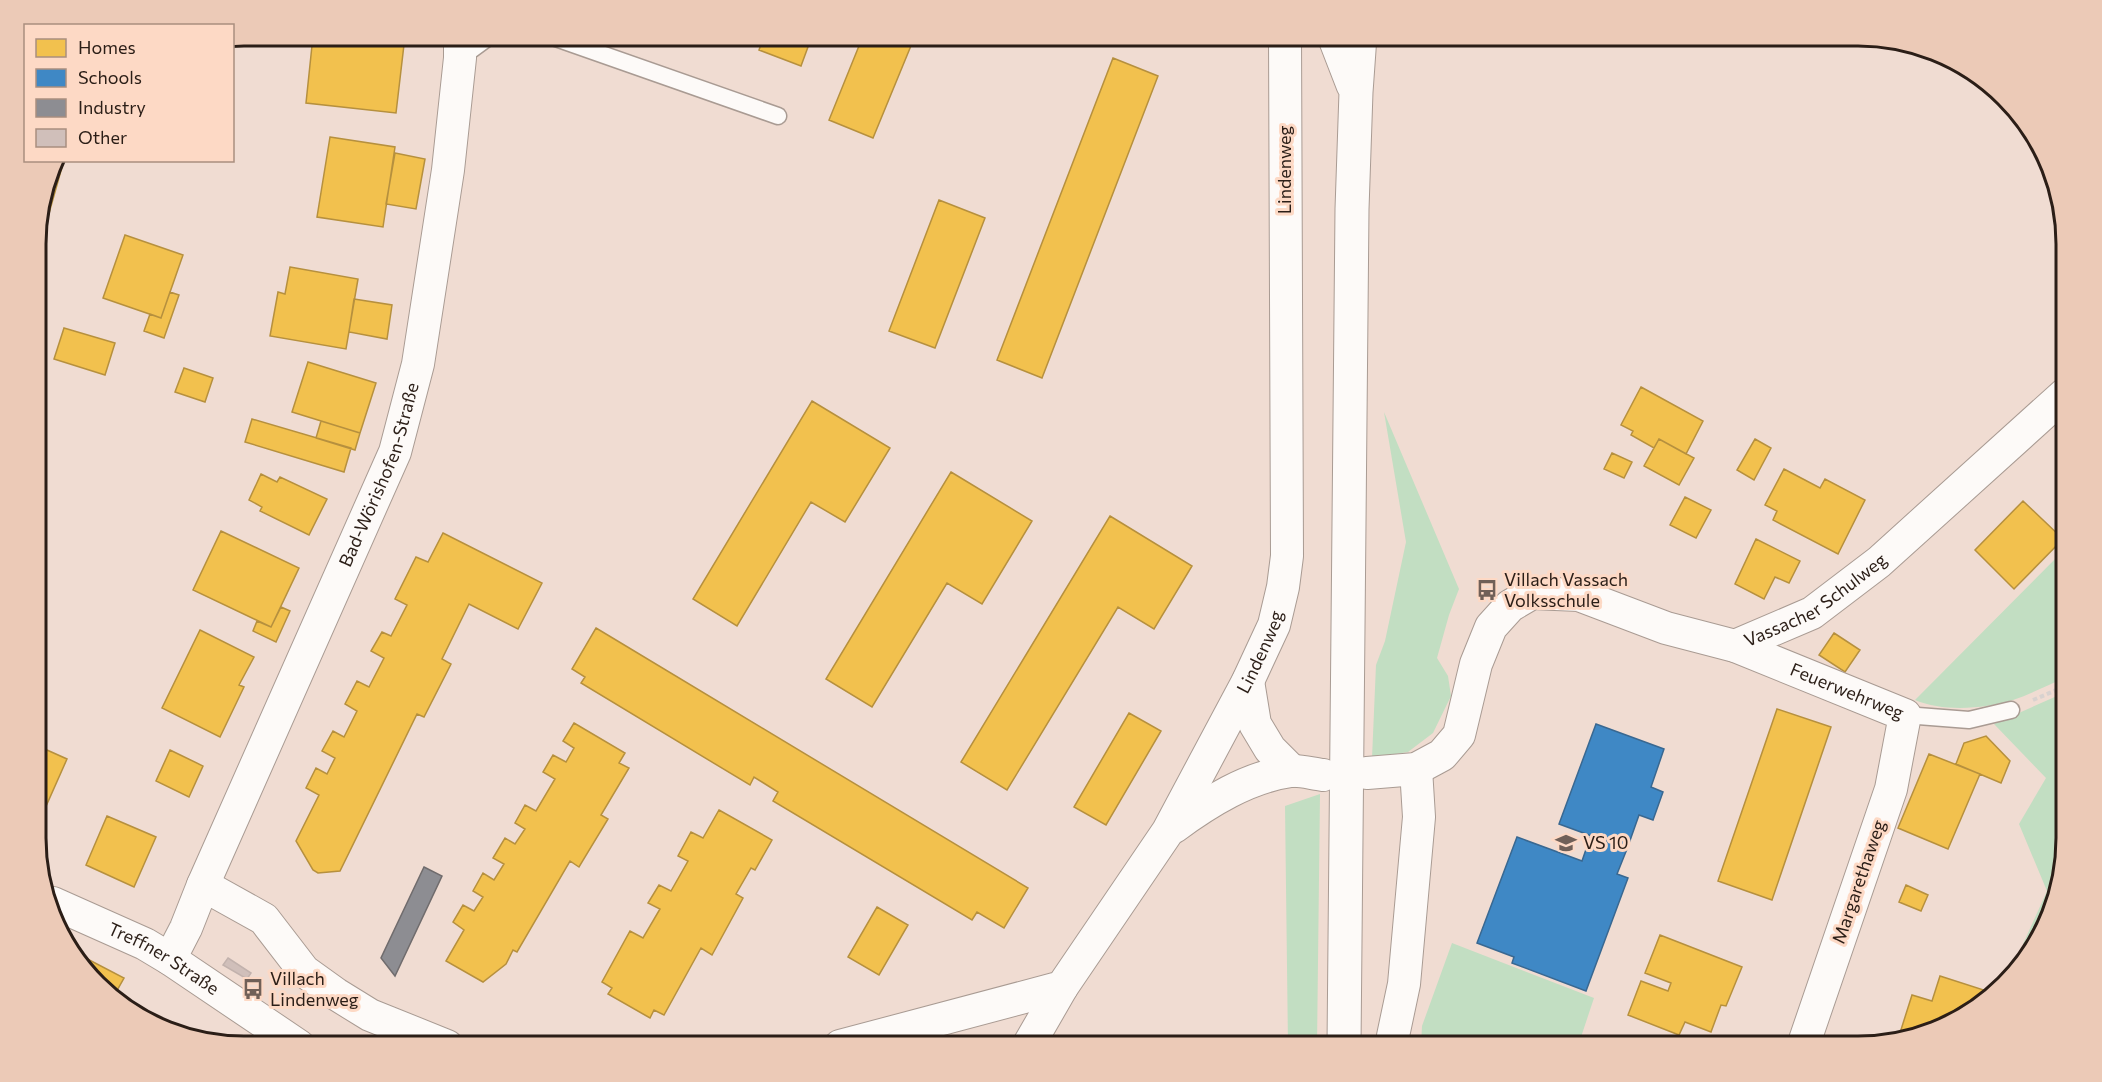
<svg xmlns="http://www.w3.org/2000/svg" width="2102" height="1082" viewBox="0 0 2102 1082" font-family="Commissioner,sans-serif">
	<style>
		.green { fill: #c2dec2 }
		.homes { fill: #f2c14e; stroke: #b6903e; stroke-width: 1.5 }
		.schools { fill: #3f88c5; stroke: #396891; stroke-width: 1.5 }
		.industry { fill: #8d8d92; stroke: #706c6d; stroke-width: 1.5 }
		.building { fill: #d0bfba; stroke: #c2b2ad; stroke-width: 1.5 }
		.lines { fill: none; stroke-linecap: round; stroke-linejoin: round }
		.service-casing { stroke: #a99b93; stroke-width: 19 }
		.minor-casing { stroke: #a99b93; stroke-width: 34 }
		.primary-casing { stroke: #a99b93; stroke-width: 35 }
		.path { stroke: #d8d2cf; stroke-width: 4; stroke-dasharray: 4.5 3; stroke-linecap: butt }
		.service { stroke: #fdfaf8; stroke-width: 16 }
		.minor { stroke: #fdfaf8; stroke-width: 32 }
		.primary { stroke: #fdfaf8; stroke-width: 33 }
		.labels { text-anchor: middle; stroke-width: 6; stroke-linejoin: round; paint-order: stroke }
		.street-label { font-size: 18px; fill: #2b1e17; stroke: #fdd9c5 }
		.poi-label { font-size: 18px; fill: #2b1e17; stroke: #fdd9c5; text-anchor: start }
		.rim { fill: none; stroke: #2b1e17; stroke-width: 3 }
	</style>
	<rect width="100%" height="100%" fill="#f0dcd2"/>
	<path class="green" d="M1384 412 1459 589 1449 615 1437 658 1448 676 1451 696 1433 733 1408 752 1372 758 1376 665 1385 641 1406 542Z
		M2065 549 2066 677C2048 685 2031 694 2013 700 1984 709 1943 712 1915 700Z
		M2066 692V838L2044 930 2025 952 2023 944 2047 891 2019 824 2046 778 1994 724Z
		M1320 794 1317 1046H1288L1285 806Z
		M1452 943 1594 998 1578 1046H1421L1422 1026Z"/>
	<path class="homes" d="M313 36H405L396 113 306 103Z
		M764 36H812L801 66 759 50Z
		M863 36H915L873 138 829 120Z
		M1113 58 1158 76 1042 378 997 360Z
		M330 137 395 147 383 227 317 217Z
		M395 153 425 159 416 209 386 204Z
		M55 160H64L44 231 37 229Z
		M939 200 985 218 935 348 889 331Z
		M125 235 183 255 161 318 103 298Z
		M290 267 358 279 346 349 270 336 278 292 285 294Z
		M170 292 179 295 164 338 144 331 150 314 161 318Z
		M354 299 392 305 387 339 349 332Z
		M64 328 115 343 105 375 54 359Z
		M308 362 376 383 360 433 292 412Z
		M184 368 213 378 205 402 175 392Z
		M1641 387 1703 421 1686 454 1659 439 1654 448 1631 435 1633 431 1621 425Z
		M812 401 890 448 845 522 811 502 737 626 693 599Z
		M252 419 351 448 344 472 245 442Z
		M321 421 360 433 355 450 316 438Z
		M1659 439 1694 458 1679 485 1644 466Z
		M1755 439 1771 448 1754 480 1737 470Z
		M1612 453 1632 462 1624 478 1604 469Z
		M1784 469 1820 488 1825 479 1865 500 1838 554 1773 520 1777 511 1765 505Z
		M951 472 1032 521 982 604 947 583 872 707 826 679Z
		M261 474 277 482 280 477 327 499 309 535 260 511 262 507 249 500Z
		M1685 497 1711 510 1696 538 1670 525Z
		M2023 501 2063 539 2014 589 1975 550Z
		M1110 516 1192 566 1154 629 1118 607 1007 790 961 762Z
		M221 531 299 568 271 627 193 590Z
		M443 533 542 583 518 629 469 604 442 659 451 664 424 717 417 714 340 871 318 873 313 870 296 841 319 795 306 788 316 768 327 774 335 758 322 751 333 731 344 737 357 711 345 704 357 681 369 687 384 658 371 651 382 632 391 636 407 605 395 599 416 557 428 562Z
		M1756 539 1800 561 1789 583 1775 577 1764 599 1735 584Z
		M281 607 290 611 276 642 253 631 257 621 271 627Z
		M596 628 1028 888 1004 928 977 912 972 920 773 801 778 792 754 777 750 785 581 683 585 677 572 669Z
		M200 630 254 657 239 685 244 687 220 737 162 708Z
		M1834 633 1860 650 1845 672 1819 655Z
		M1777 709 1831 727 1772 900 1718 881Z
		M1129 713 1161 731 1106 825 1074 807Z
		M574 723 625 753 619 763 629 768 601 815 608 819 579 867 570 861 517 952 513 950 506 964 483 982 446 961 464 930 453 922 463 905 474 911 483 897 473 891 483 873 494 880 504 864 493 858 505 838 515 844 525 829 515 823 525 805 536 811 555 779 543 772 553 755 566 762 574 748 563 741Z
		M1986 736 2010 761 2001 783 1956 764 1964 743Z
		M38 746 67 759 43 813 38 811Z
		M170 750 203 766 189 797 156 781Z
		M1929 754 1980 774 1948 849 1898 828Z
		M719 810 772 840 755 870 751 868 736 894 743 898 712 955 701 948 664 1015 654 1010 650 1018 608 994 612 988 602 982 630 931 643 938 660 909 648 903 659 885 671 891 688 861 678 856 691 832 703 838Z
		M107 816 156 837 134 887 86 865Z
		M1906 885 1928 895 1921 911 1899 902Z
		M877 907 908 925 879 975 848 957Z
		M1660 935 1742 967 1726 1006 1721 1005 1711 1032 1685 1022 1679 1035 1628 1015 1641 981 1668 991 1671 983 1645 973Z
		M74 952 124 978 115 994 79 964Z
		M1940 976 1990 992 1973 1011 1899 1036 1912 995 1932 1001Z"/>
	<path class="schools" d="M1596 724 1664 749 1651 787 1663 792 1653 820 1639 815 1627 849 1559 824Z
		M1591 835 1627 849 1617 874 1628 878 1586 991 1512 963 1514 957 1477 943 1517 837 1582 861Z"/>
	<path class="industry" d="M424 867 442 876 395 976 381 958Z"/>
	<path class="building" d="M228 958 251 973 247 979 223 965Z"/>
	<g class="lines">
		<defs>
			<path id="service" d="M550 36 778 116
				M460 58 490 36
				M1905 715 1969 720 2011 710"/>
			<g id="minor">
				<path id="s1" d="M1735 646 1812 613 1879 562 2065 394"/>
				<path d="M1248 681 1255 724 1270 749 1292 771"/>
				<path id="s2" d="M1367 773 1416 769 1442 755 1459 735 1476 664 1491 627 1510 606 1532 593 1579 595 1666 628 1735 646 1905 715 1891 789 1803 1046"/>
				<path d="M1174 827C1208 802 1248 777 1291 771 1301 770 1313 774 1323 775"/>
				<path id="s3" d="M203 885 395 452 418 364 448 170 460 58V36"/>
				<path id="s4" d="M53 903 145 944 170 959 299 1046"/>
				<path d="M170 959 186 928 203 885 264 919 304 971 336 994 370 1015 447 1046"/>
				<path id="s5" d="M840 1046 1062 987 1168 831 1248 681 1274 625 1283 587 1287 556 1285 36"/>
				<path d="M1028 1046 1062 987"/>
				<path d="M1392 1046 1393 1036 1404 984 1419 817 1416 769"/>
			</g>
			<path id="primary" d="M1334 36 1353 85
				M1344 1046 1352 209 1356 92 1360 36"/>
		</defs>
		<use href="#service" class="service-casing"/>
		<use href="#minor" class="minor-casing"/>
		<use href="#primary" class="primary-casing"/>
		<path class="path" d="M2033 700 2066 686"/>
		<use href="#service" class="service"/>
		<use href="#minor" class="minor"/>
		<use href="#primary" class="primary"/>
	</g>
	<defs>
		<symbol id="bus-bare" viewBox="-9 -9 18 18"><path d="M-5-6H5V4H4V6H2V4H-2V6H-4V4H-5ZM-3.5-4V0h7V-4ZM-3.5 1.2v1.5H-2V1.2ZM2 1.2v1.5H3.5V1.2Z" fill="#706058" stroke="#fdd9c5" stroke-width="2.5" paint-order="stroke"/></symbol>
		<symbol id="school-bare" viewBox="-9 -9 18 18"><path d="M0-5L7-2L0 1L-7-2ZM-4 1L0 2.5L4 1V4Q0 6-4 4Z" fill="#706058" stroke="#fdd9c5" stroke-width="2.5" paint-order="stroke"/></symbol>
	</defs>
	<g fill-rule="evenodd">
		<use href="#bus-bare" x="1472" y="575" width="30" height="30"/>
		<use href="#school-bare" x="1551" y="828" width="30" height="30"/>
		<use href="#bus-bare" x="238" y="974" width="30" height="30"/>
	</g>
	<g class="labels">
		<g class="street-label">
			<text transform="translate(1285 170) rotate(-90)" y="6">Lindenweg</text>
			<text dy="6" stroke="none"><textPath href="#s3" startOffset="447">Bad-Wörishofen-Straße</textPath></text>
			<text dy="6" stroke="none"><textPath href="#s1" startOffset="93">Vassacher Schulweg</textPath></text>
			<text dy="6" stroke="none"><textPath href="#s5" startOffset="620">Lindenweg</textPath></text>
			<text dy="6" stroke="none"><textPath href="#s2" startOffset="604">Feuerwehrweg</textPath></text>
			<text transform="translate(1859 882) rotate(-71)" y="6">Margarethaweg</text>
			<text dy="6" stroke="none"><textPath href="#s4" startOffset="124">Treffner Straße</textPath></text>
		</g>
		<g class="poi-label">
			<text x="1504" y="586">Villach Vassach<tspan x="1504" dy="21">Volksschule</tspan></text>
			<text x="1583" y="849">VS 10</text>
			<text x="270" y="985">Villach<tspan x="270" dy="21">Lindenweg</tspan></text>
		</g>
	</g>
	<path d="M0 0H2102V1082H0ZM244 46H1858A198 198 0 0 1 2056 244V838A198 198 0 0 1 1858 1036H244A198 198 0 0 1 46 838V244A198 198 0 0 1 244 46Z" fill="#eccab7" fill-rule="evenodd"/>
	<path class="rim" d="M244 46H1858A198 198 0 0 1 2056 244V838A198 198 0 0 1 1858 1036H244A198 198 0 0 1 46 838V244A198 198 0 0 1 244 46Z"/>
	<rect x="24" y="24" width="210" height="138" fill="#fdd9c5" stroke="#a98e7f" stroke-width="1.5"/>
	<rect x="36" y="39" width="30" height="18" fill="#f2c14e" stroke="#a98e7f" stroke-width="1.5"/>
	<text x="78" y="54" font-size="18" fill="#2b1e17">Homes</text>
	<rect x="36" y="69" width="30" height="18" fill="#3f88c5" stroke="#a98e7f" stroke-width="1.5"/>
	<text x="78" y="84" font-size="18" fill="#2b1e17">Schools</text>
	<rect x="36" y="99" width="30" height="18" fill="#8d8d92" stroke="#a98e7f" stroke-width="1.5"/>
	<text x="78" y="114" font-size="18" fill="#2b1e17">Industry</text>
	<rect x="36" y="129" width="30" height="18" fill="#d0bfba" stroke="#a98e7f" stroke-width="1.5"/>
	<text x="78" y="144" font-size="18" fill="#2b1e17">Other</text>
</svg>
